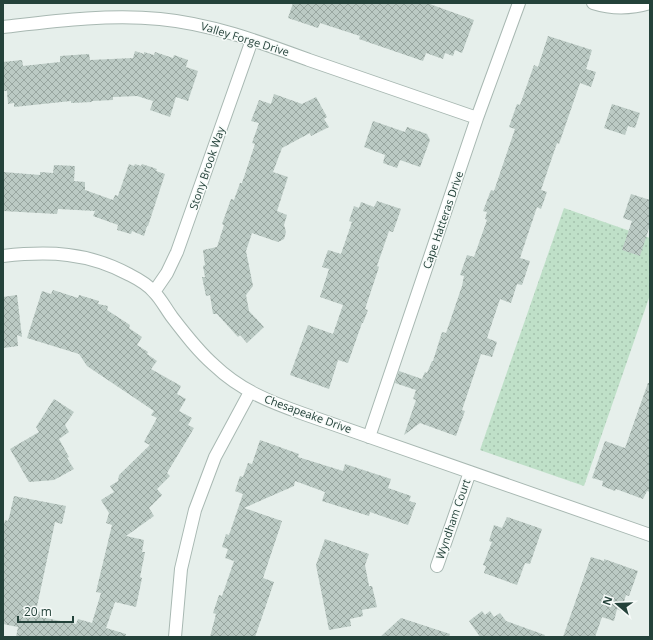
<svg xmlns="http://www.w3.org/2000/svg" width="653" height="640" viewBox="0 0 653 640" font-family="'Open Sans',sans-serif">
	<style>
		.grass { fill: url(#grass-dots) }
		.building { fill: url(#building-cross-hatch) }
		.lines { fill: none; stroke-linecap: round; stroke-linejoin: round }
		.minor-casing { stroke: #a8b8b2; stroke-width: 14 }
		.minor { stroke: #fff; stroke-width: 12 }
		.labels { text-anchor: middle; stroke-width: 3; stroke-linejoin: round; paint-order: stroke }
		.street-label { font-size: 11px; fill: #24423a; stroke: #f7fbf9 }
	</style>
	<defs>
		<pattern id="grass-dots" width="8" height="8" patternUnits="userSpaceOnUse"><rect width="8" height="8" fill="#bfe0c8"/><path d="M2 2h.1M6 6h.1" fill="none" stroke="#a4c1ad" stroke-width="1.8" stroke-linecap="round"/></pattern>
		<pattern id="building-cross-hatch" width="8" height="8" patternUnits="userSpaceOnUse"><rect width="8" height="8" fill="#bbcac4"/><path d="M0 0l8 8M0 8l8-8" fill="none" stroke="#98a6a0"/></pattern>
	</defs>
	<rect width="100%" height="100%" fill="#e6efeb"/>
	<path class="grass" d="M564 208 650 238V295L584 486 480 450Z"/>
	<path class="building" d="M293 3H427L474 20 462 53 455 50 453 56 445 53 443 59 426 53 423 61 359 39 360 36 320 23 318 28 288 18Z
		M548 36 592 50 586 69 596 72 591 87 580 83 559 144 557 143 541 190 547 192 541 209 537 207 520 258 530 261 522 285 517 284 511 303 500 299 487 338 497 342 492 357 481 354 462 410 465 411 456 436 420 423 404 435 416 400 413 399 416 390 395 383 399 371 422 379 425 372 427 373 432 361H433L442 332 446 333 462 286 464 276 460 275 467 255 474 257 487 220 485 219 487 212 483 211 491 190 494 191 515 129 509 127 517 104 520 105 534 65 538 67Z
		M135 51 144 54V52L154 55 155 52 173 58 174 55 188 60 186 67 198 71 188 101 176 97 170 117 150 110 153 101 137 96 113 97V100L92 101V102L71 103V101L14 107V103L8 104 7 91H3V62L22 60 23 66 60 62V56L89 54 90 60 133 58Z
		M274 94 302 104 316 97 327 117 324 119 329 127 311 136 310 133 282 148 273 172 288 177 277 211 287 215 284 225 286 232 284 239 278 242 252 233 246 251 253 286 246 295 249 311 264 327 247 343 240 335 238 337 217 314H213L210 295 206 296 202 277H205L203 266 205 265 203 250 217 247 224 225 222 224 231 199 234 200 240 183H242L255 144 252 143 259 123 251 121 259 100 271 104Z
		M612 104 640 113 635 128 628 126 625 135 604 128Z
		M373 121 405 132 407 127 427 134 430 140 420 167 400 160 397 168 383 163 385 155 364 147Z
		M129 164 134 166 135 164 141 166 142 164 157 169 156 171 165 174 148 226H147L144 236 132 231 131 234 117 230 118 225 93 216 95 211 58 209 57 214 3 211V172L40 175V172L53 173 54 165 75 166 74 181 85 182V190L113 200 115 195 118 196Z
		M631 194 650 200V225L640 256 622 250 632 221 623 218Z
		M377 201 401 209 393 232 389 231 377 266 379 267 365 309 368 310 363 323H362L348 363 338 360 329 389 290 375 308 325 333 334 343 305 320 297 329 269 322 267 328 250 341 254 352 222 349 221 354 206 359 208 361 202 374 207Z
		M53 290 78 298 79 295 99 301 98 304 108 306 107 310 130 325 129 328 142 337 137 345 148 352 147 354 157 361 151 369 181 386 177 394 186 399 179 411 192 418 188 425 194 428 167 473 170 476 157 489 162 495 149 508 154 516 126 536 144 540 142 552H145L140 577 142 578 136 607 115 602 106 628 126 634 125 637H16L18 627 3 624V530L5 520 8 521 9 518 14 496 66 506 62 524 55 522 36 611 41 612 40 617 76 624 78 619 92 623 101 593 96 592 112 525 106 523 109 513 101 500 114 492 110 486 118 481 119 475 150 445 144 442 157 418 151 415 154 411 87 366 79 354 27 338 42 291 51 294Z
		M17 295 22 337 17 335 18 346 3 348V297Z
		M648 383H650V492L647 491 643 499 616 489 615 491 602 486 603 481 592 478 605 441 625 448Z
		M54 399 74 412 65 425 69 432 59 439 69 457 67 458 74 469 54 480 29 482 10 449 39 432 36 427Z
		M260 440 299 454 298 457 343 471 345 464 391 479 388 488 411 496 409 501 416 503 408 525 370 512 369 516 322 501 325 492 295 481 294 486 244 508 282 521 263 578 274 582 255 637H210L216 614 213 613 219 595 222 596 234 561 225 558 228 549 222 547 226 534 229 535 243 494 235 491 240 476 243 477 248 463 252 464Z
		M507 517 542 529 530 564 525 563 517 585 484 573 486 566 483 565 492 542 489 541 494 525 502 528Z
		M325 539 369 554 365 565 369 586H372L377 607 362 610 363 616 350 619 351 626 329 630 316 565Z
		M591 557 604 561V559L638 571 629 596 626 595 621 611 617 609 614 621 602 617 595 637H563Z
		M482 611 485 615 490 611 494 617 500 613 506 621 545 635 544 637H480L469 621Z
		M401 618 450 634 449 637H380Z"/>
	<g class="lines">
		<defs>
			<path id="minor" d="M593 3C612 9 630 9 650 3
				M3 27C55 21 108 14 160 19 212 24 260 42 309 60 365 79 421 99 477 118
				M3 256C49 251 88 252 130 275 138 279 148 285 154 292 161 299 166 309 172 317 185 334 198 351 214 365 240 390 270 402 304 414L650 535
				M154 292 167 273 177 252 252 40
				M369 437 477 118 519 3
				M437 566 470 472
				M175 637 181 569 195 510 215 457 250 392"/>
		</defs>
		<use href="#minor" class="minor-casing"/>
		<use href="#minor" class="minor"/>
	</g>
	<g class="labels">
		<g class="street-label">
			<text transform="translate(245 39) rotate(17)" y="4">Valley Forge Drive</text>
			<text transform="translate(207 168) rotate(-71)" y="4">Stony Brook Way</text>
			<text transform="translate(443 220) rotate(-71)" y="4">Cape Hatteras Drive</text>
			<text transform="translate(308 414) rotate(20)" y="4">Chesapeake Drive</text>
			<text transform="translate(453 519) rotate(-71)" y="4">Wyndham Court</text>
		</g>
	</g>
	<rect width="653" height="640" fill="none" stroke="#24423a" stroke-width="8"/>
	<g transform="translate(617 604) rotate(289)" stroke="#f7fbf9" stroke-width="3" paint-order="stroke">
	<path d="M0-3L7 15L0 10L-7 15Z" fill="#24423a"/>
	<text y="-6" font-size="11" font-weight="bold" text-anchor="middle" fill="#24423a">N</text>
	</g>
	<path d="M18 616v6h55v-6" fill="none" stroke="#24423a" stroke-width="2"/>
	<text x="24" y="616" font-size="12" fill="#24423a" stroke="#f7fbf9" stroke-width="3" paint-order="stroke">20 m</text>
</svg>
